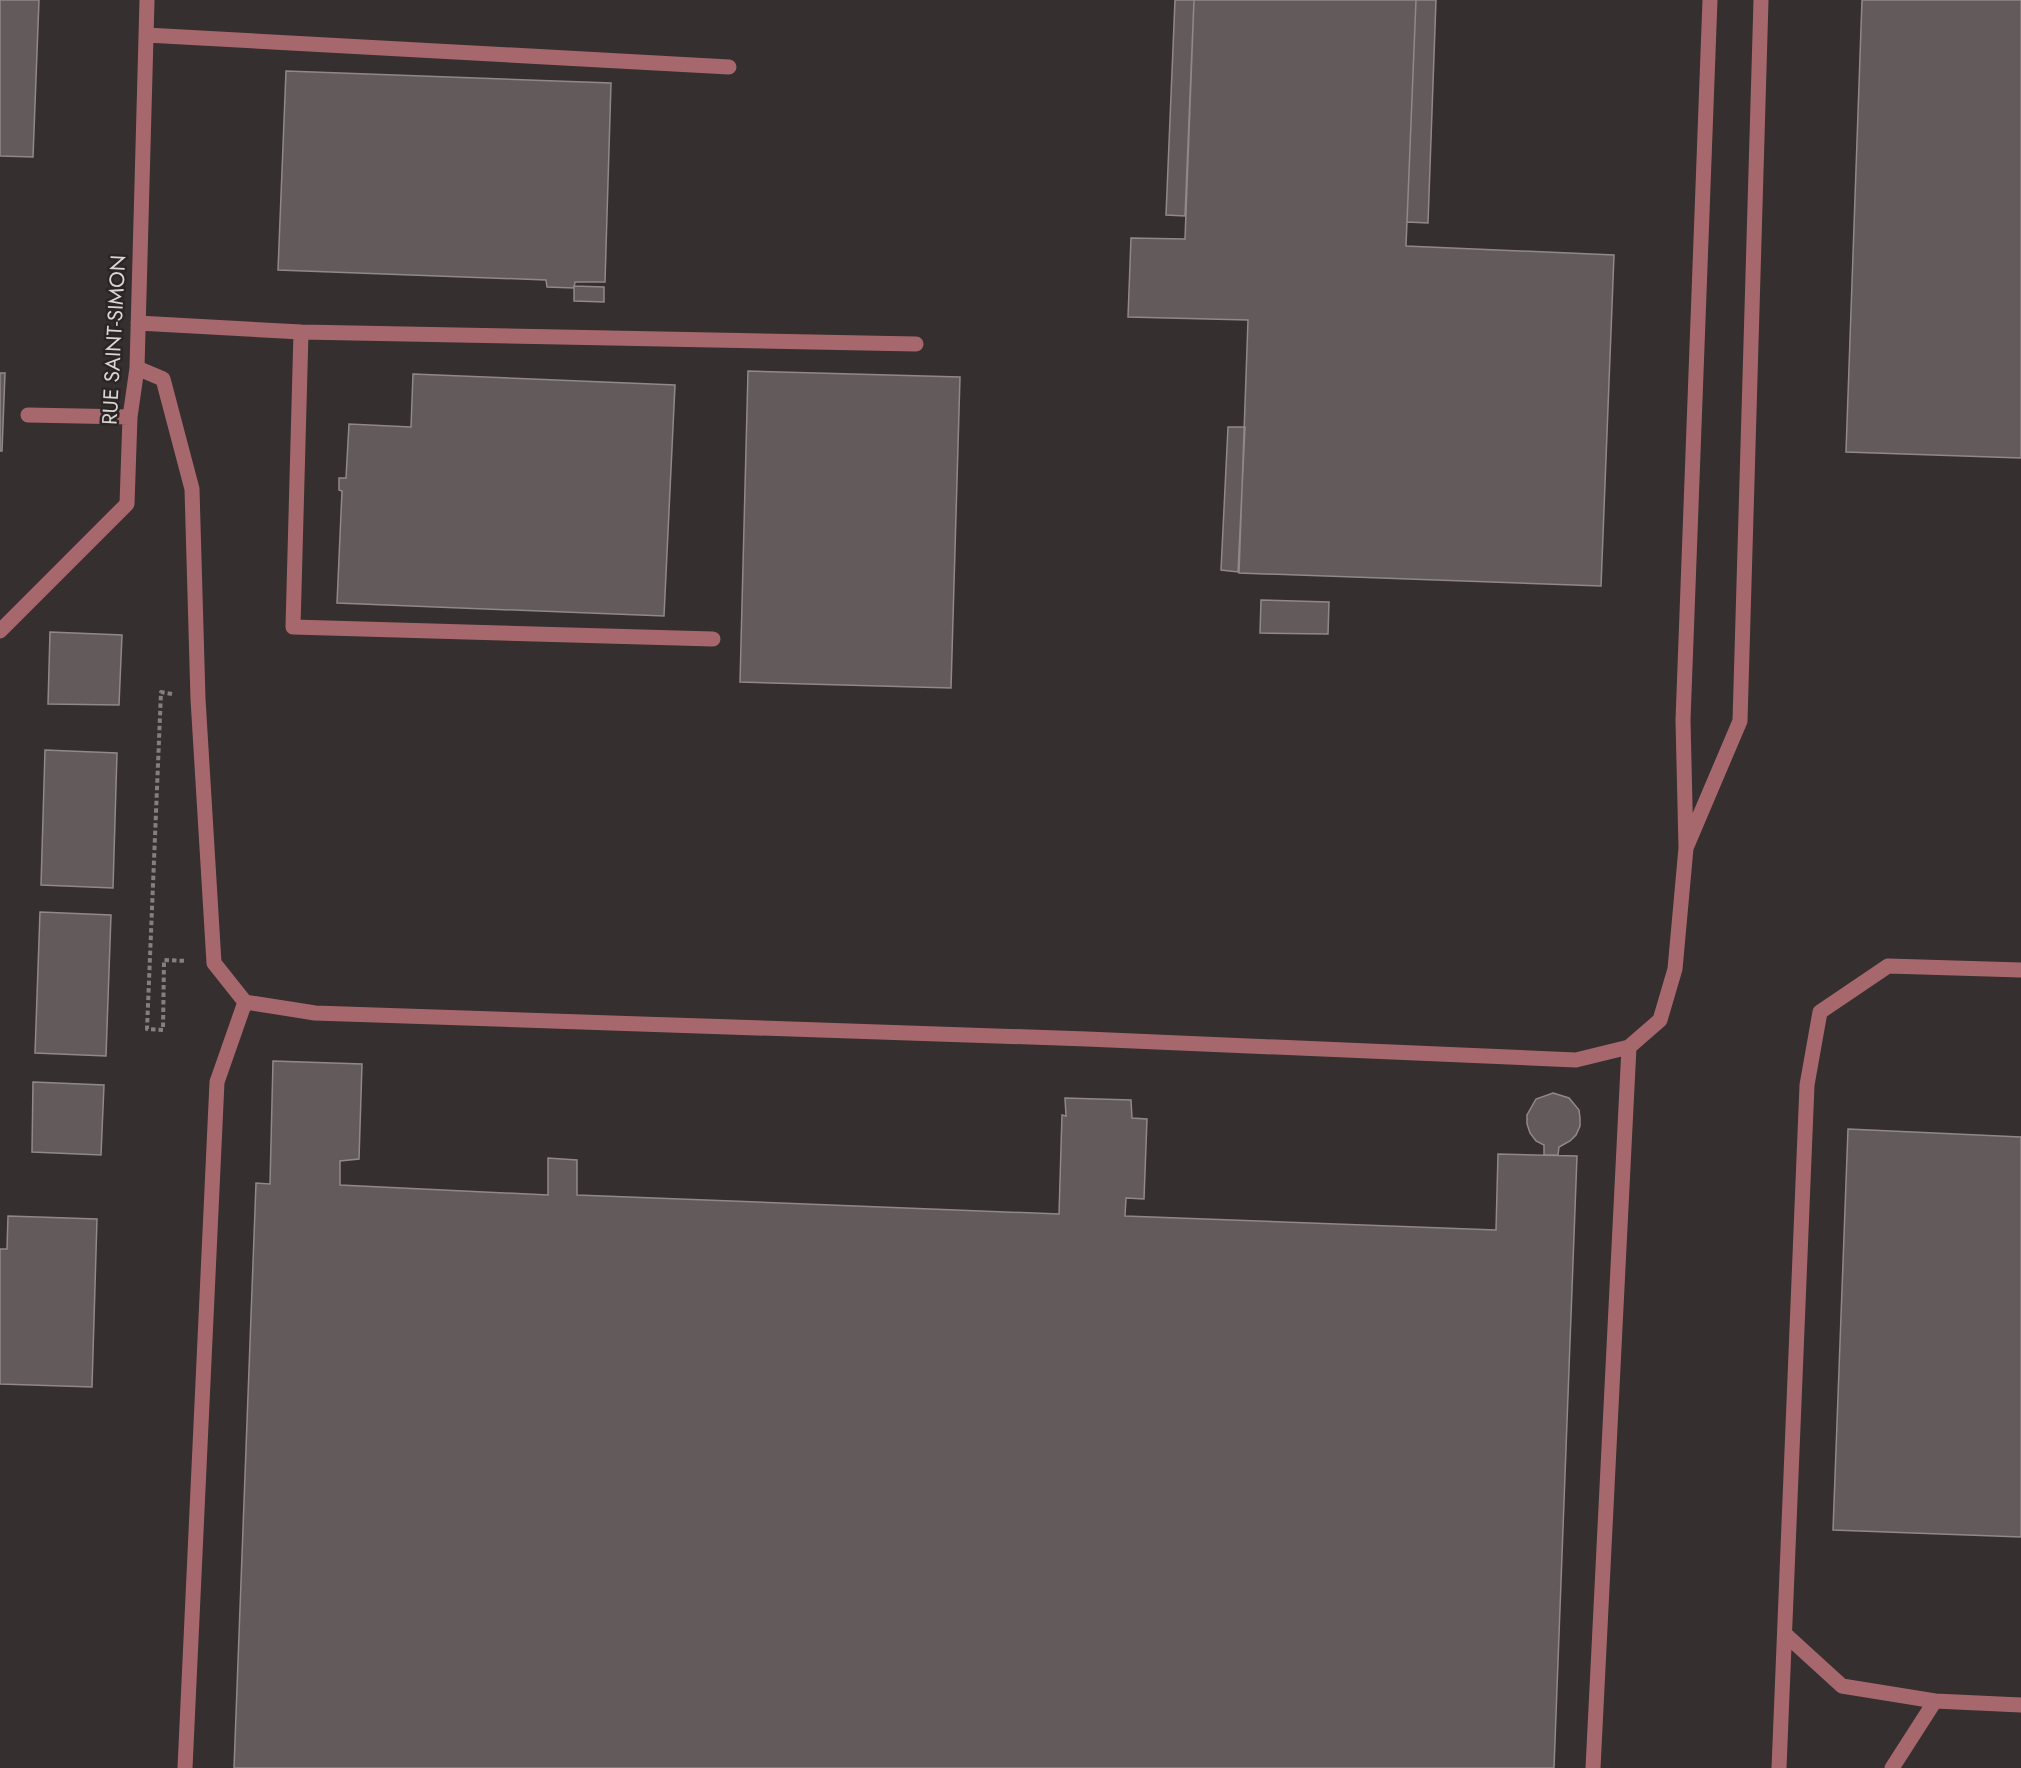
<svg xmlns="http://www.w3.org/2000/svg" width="2021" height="1768" viewBox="0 0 2021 1768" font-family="Jost,sans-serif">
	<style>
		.building { fill: #625a5b; stroke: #918989; stroke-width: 1.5 }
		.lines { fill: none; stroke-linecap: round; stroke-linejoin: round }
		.path { stroke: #857f7f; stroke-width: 4; stroke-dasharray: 4.5 3; stroke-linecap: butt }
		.minor { stroke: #a7686d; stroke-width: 15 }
		.labels { text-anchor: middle; stroke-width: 5; stroke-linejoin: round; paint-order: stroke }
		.street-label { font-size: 21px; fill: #dad6d6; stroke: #2c2525 }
	</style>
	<rect width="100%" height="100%" fill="#362f2f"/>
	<path class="building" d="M0 0H39L33 157 0 156Z
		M1175 0H1194L1185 216 1166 215Z
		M1194 0H1416L1406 246 1614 255 1601 586 1239 573 1248 320 1128 317 1131 238 1185 239Z
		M1416 0H1436L1428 223 1407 222Z
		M1862 0H2021V458L1846 452Z
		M286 71 611 83 605 282H575L574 288 547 287 546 280 278 270Z
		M574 286 604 287V302L574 301Z
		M748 371 960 377 951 688 740 682Z
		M0 373H5L2 451H0Z
		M413 374 675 385 664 616 337 603 342 491 339 490V478H346L349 424 411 427Z
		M1228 427H1245L1238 572 1221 570Z
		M1261 600 1329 602 1328 634 1260 633Z
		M50 632 122 635 119 705 48 704Z
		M45 750 117 753 113 888 41 885Z
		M40 912 111 915 106 1056 35 1053Z
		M273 1061 362 1064 359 1159 340 1161V1185L548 1195V1158L577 1160V1195L1059 1214 1062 1115 1066 1116 1065 1098 1131 1100 1132 1118 1147 1119 1144 1199 1126 1198 1125 1216 1496 1230 1498 1154 1577 1156 1554 1768H234L256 1183 270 1184Z
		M33 1082 104 1085 101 1155 32 1152Z
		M1553 1093 1569 1098 1579 1110 1580 1118V1126L1576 1135 1570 1141 1559 1147 1558 1155H1544V1145L1536 1141 1530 1133 1527 1124V1115L1536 1099Z
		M1848 1129 2021 1137V1537L1833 1530Z
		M8 1216 97 1219 92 1387 0 1384V1249H7Z"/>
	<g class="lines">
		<path class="path" d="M172 694 161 692 147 1029 163 1030 164 960 187 961"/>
		<path class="minor" d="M1710 0 1683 720 1686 848 1740 721 1761 0
			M146 35 729 67
			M138 323 301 332 916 344
			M301 332 293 627 713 639
			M137 368 163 379 192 489 198 699 214 963 245 1002 315 1013 1087 1039 1576 1060 1629 1047 1660 1020 1675 969 1686 848
			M28 415 130 417
			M0 631 127 504 130 417 137 368 147 0
			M1785 1634 1842 1686 1935 1701
			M185 1768 217 1082 245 1002
			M1593 1768 1629 1047
			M1779 1768 1807 1085 1820 1012 1888 966 2021 970
			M1892 1768 1935 1701 2021 1705"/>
	</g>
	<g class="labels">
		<g class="street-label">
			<text transform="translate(114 340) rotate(-87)" y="7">RUE SAINT-SIMON</text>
		</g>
	</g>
</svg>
